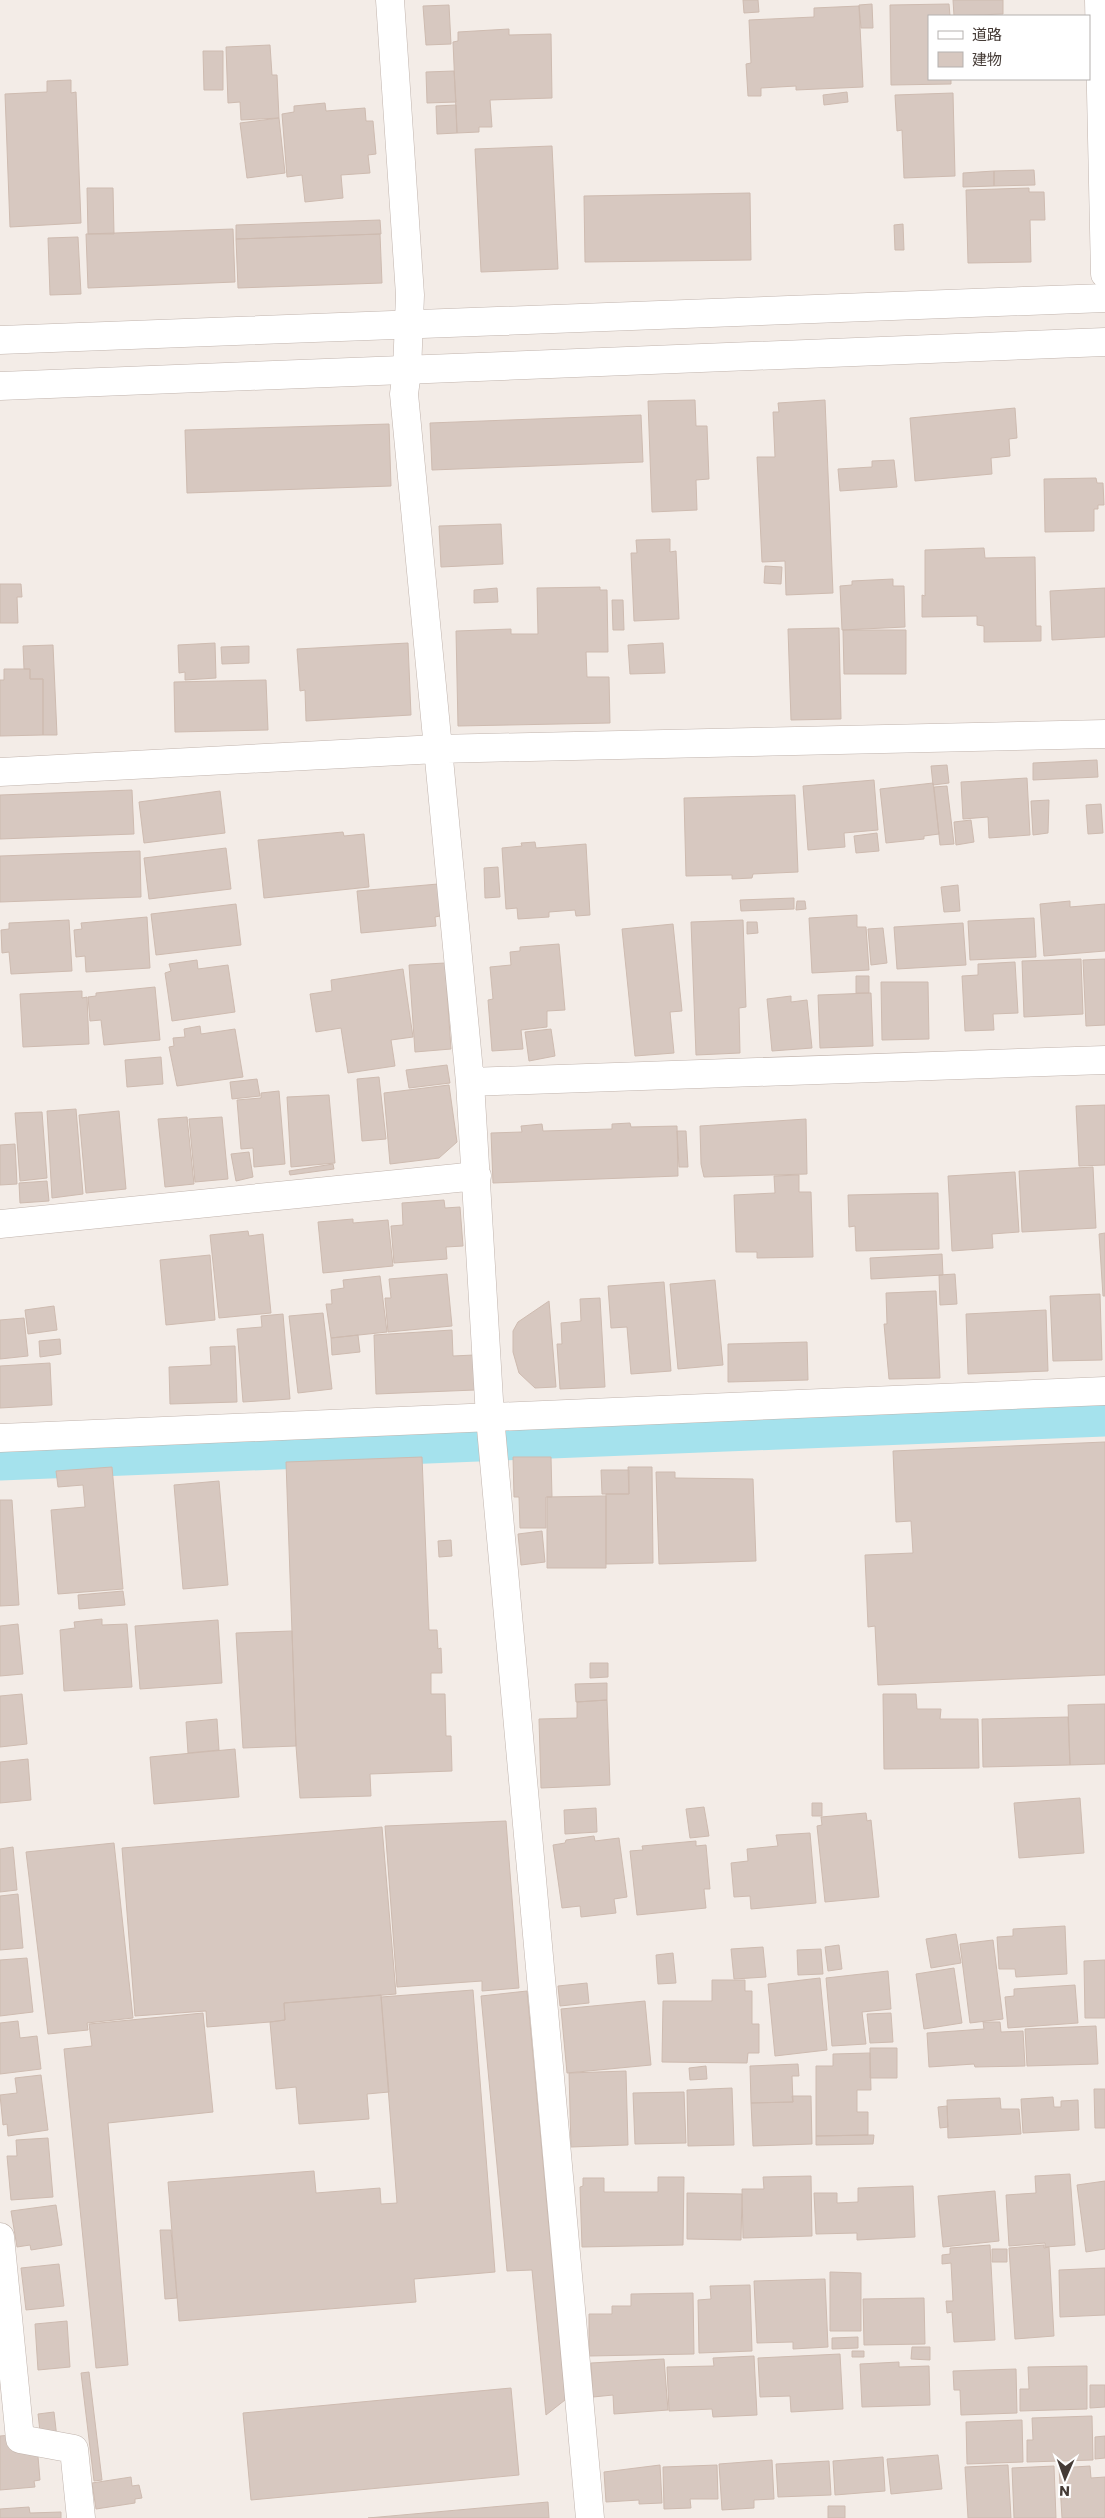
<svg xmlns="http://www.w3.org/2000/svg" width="1105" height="2518" viewBox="0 0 1105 2518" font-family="Poppins,'Noto Sans JP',sans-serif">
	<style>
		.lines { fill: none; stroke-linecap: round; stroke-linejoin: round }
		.canal { stroke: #a5e2ed; stroke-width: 41 }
		.building { fill: #d7c8c0; stroke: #cebbb0 }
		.minor-casing { stroke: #c1b4ad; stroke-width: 29 }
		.tertiary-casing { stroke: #c1b4ad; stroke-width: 29 }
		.minor { stroke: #fff; stroke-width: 28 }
		.tertiary { stroke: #fff; stroke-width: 28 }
	</style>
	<rect width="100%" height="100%" fill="#f3ece7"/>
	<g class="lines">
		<path class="canal" d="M0 1460 1105 1416"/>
	</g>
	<path class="building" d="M743 0H758L759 12 744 13Z
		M953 0H1003V14L954 16Z
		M872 4 873 28H861L859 5Z
		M949 4 950 16H929V79H951V84L891 85 890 5Z
		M449 5 451 44 426 45 423 6Z
		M859 6 863 87 796 90V86L761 88V96H748L746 64 751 63 749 20 814 17V8Z
		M509 29V35L551 34 552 98 490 100 492 127H479V132L457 133 453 42 458 41V32Z
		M270 45 272 75H277L279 118 241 120 240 102 228 103 226 47Z
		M203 51H223V90H204Z
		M454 71 456 102 427 103 426 72Z
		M71 80V93L76 92 81 223 10 227 5 94 47 92V81Z
		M847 92 848 102 824 105 823 95Z
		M953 93 955 176 904 178 902 130 897 131 895 95Z
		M325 103 326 111 365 108 366 121H373L376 154 368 155 370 173 341 175 343 198 305 202 302 175 287 177 282 114 294 112V106Z
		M456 105 457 133 437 134 436 106Z
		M279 118 285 173 247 178 240 123Z
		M552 146 558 269 481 272 475 149Z
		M1034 170 1035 185 994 186V171Z
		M994 171V186L963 187V173Z
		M87 188H113L114 234H88Z
		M1029 188V192H1044L1045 220H1030L1031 262 968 263 966 190Z
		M750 193 751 260 585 262 584 196Z
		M380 220 381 234 236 239V225Z
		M903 224 904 250H895L894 225Z
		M233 229 235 282 88 288 86 234Z
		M380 234 382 283 238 288 236 239Z
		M78 237 81 294 50 295 48 238Z
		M695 400 696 426H707L709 479 696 480 697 510 652 512 648 401Z
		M825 400 833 593 786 595 785 561 762 562 757 457H775L773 412H779L778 403Z
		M1015 408 1017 438 1009 439 1010 456 991 458 992 474 915 481 910 418Z
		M641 415 643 462 432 470 430 423Z
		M389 424 391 486 187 493 185 430Z
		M894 460 897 487 840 491 838 469 872 467V461Z
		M1096 478 1097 483H1103L1104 505H1098V509H1094V531L1045 532 1044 479Z
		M501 524 503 564 441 567 439 526Z
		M670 539V552L676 551 679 619 634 621 631 553H637L636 540Z
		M984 548 985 558 1035 557 1036 626H1041V641L984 642V626L977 625V616L922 617V595L925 596V550Z
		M765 566 782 567 781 584 764 583Z
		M893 579V586H904L905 627 842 630 840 586 852 585V581Z
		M0 584H21L22 597H17L18 623H0Z
		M600 587V590H607L608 652H586L587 677H609L610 723 458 726 456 631 511 629V634H538L537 588Z
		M497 588 498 602 474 603V590Z
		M1105 588V637L1052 640 1050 591Z
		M612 600H623L624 630H613Z
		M839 628 841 719 791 720 788 629Z
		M843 630H906V674H844Z
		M215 643 216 678 185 680V672L179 673 178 645Z
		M408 643 411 715 306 721 305 690 300 691 297 649Z
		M663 643 665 673 630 674 628 645Z
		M53 645 57 735H43V679H30V669H24L23 646Z
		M249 646V663L222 664 221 647Z
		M4 669H30V679H43V735L0 736V680H4Z
		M266 680 268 730 175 732 174 682Z
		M1097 760 1098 777 1033 780V763Z
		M947 765 949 783 933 785 931 766Z
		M1027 778 1030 835 989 838 988 817 963 819 961 782Z
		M874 780 878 830 844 833 845 847 808 850 803 786Z
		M933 783 939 834 924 836V839L886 843 880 789Z
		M947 786 954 844 940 845 934 787Z
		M132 790 134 834 0 839V795Z
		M220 791 225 833 144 843 139 802Z
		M795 795 798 872 753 874 752 878 732 879V875L686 876 684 798Z
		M1049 800 1048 833 1033 835 1031 801Z
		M1101 804 1103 833 1088 834 1086 805Z
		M971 820 974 842 956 845 954 822Z
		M343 832 344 836 364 834 369 887 264 898 258 840Z
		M877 833 879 851 856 853 854 836Z
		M535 842 536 848 586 844 590 915 576 916 575 910 549 912V917L518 919 517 908 506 909 502 848 522 846 521 843Z
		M226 848 231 889 149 899 144 858Z
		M140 851 141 897 0 902V856Z
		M498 867 500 897 485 898 484 868Z
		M438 884 440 916 435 917 436 926 361 933 357 891Z
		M958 885 960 911 944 912 941 887Z
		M794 898V909L741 911 740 900Z
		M797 901H805L806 909 796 910Z
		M1070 901V907L1105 904V951L1044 956 1040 904Z
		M236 904 241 945 156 955 151 914Z
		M857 915V927H866L869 970 812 973 809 918Z
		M147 917 150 968 86 972 85 956 76 957 74 930 82 929 81 923Z
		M1034 918 1036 957 970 960 968 921Z
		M69 920 72 971 11 974 9 952 2 953 1 930 9 929V923Z
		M743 920 746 1007 739 1008 740 1053 696 1055 691 922Z
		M747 922H757L758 933 747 934Z
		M963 923 966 965 897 969 894 927Z
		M673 924 682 1011 670 1012 674 1053 635 1056 622 929Z
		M883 928 887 963 871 965 868 929Z
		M559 944 565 1010 547 1011V1027L521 1030 523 1049 492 1051 488 1000 493 999 490 967 511 965 510 952 520 951V947Z
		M1081 959 1083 1014 1024 1017 1022 961Z
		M1105 959V1025L1086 1026 1083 960Z
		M197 960 198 969 228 965 235 1012 172 1021 165 973 171 971 169 964Z
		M1015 962 1018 1013 993 1014 994 1030 965 1031 962 976 978 975V964Z
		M445 963 451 1049 415 1052 409 965Z
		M403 969 413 1037 391 1040 395 1066 348 1073 341 1028 316 1032 310 994 332 991 331 980Z
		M856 976H869V993H856Z
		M881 982H928L929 1039 882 1040Z
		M155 987 160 1040 104 1045 101 1020 90 1021 88 997 96 996V993Z
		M82 991V998L87 997 89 1044 23 1047 20 994Z
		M871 993 873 1046 820 1048 818 995Z
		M791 996V1002L807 1000 812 1048 772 1051 767 999Z
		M200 1026 201 1034 235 1029 243 1077 177 1086 169 1047 174 1046 173 1038 185 1037 184 1029Z
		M551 1029 555 1056 529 1061 525 1032Z
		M161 1057 163 1084 127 1087 125 1060Z
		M447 1065 450 1083 409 1088 406 1070Z
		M379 1077 386 1139 362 1141 357 1079Z
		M257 1079 260 1096 232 1099 230 1082Z
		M449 1085 457 1142 439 1158 390 1164 384 1093Z
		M279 1091 285 1164 254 1167 253 1148 241 1149 237 1100 261 1098V1093Z
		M329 1095 335 1163 291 1167 287 1097Z
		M1105 1105V1165L1079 1166 1076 1106Z
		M76 1109 83 1194 52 1198 47 1111Z
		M119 1111 126 1189 86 1193 79 1115Z
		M42 1112 47 1178 20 1181 15 1113Z
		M187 1117 194 1184 165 1187 158 1119Z
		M222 1117 228 1179 195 1182 189 1119Z
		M806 1119 807 1174 704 1177 701 1164 700 1126Z
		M630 1123 631 1127 677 1126 678 1176 493 1183 491 1133 522 1132 521 1126 542 1124 543 1131 612 1129V1124Z
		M677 1131H686L688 1167H679Z
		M15 1144 17 1184 0 1185V1145Z
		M249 1152 253 1177 236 1181 231 1154Z
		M333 1164 334 1169 290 1175 289 1171Z
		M1093 1167 1096 1228 1022 1232 1019 1171Z
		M1015 1172 1019 1232 992 1234 993 1248 952 1251 948 1176Z
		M799 1175V1192H811L813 1257 757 1258V1252H736L734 1195 775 1193 774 1176Z
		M47 1181 49 1201 20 1203 19 1183Z
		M938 1193 939 1249 856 1251 855 1226 849 1227 848 1195Z
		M444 1200 445 1208 460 1207 463 1246 446 1247 447 1259 394 1263 391 1226 403 1225 402 1203Z
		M353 1219V1223L388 1220 393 1266 323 1273 318 1222Z
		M248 1231 249 1236 263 1234 271 1313 219 1318 210 1235Z
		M1105 1233V1296H1103L1099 1234Z
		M942 1254 943 1275 871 1279 870 1258Z
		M210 1255 215 1320 166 1325 160 1260Z
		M447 1274 452 1326 388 1332 385 1298H391L389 1279Z
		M955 1274 957 1304 940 1305 939 1275Z
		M380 1276 387 1332 331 1338 326 1304H332L331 1290 344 1288 343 1280Z
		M715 1280 723 1365 678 1369 670 1284Z
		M664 1282 671 1371 631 1374 627 1327 611 1328 608 1286Z
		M936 1291 940 1378 889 1379 884 1324H887L886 1293Z
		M1100 1294 1102 1360 1053 1361 1050 1296Z
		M600 1298 605 1387 560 1389 557 1344H562L561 1323 581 1321 580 1299Z
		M549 1301 556 1387 535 1388 519 1373 513 1352V1331L518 1322Z
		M54 1306 57 1330 28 1334 25 1310Z
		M1046 1310 1048 1371 968 1374 966 1314Z
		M323 1313 332 1389 298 1393 289 1316Z
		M283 1314 290 1399 243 1402 237 1329 262 1327 261 1316Z
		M24 1318 28 1356 0 1359V1320Z
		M452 1330 453 1356 474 1355 475 1390 376 1394 374 1335Z
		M358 1335 360 1352 332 1355 331 1338Z
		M60 1339 61 1354 40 1357 39 1341Z
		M807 1342 808 1380 728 1382V1344Z
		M235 1346 237 1402 170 1404 169 1367 211 1365 210 1347Z
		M50 1363 52 1405 0 1408V1366Z
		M1105 1442V1675L878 1685 875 1626 868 1627 865 1555 913 1553 911 1521 896 1522 893 1451Z
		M422 1457 429 1630H437L438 1649 441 1648 442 1673H431V1694H445L446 1736H451L452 1771 370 1774 371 1796 300 1798 296 1746 286 1462Z
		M513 1457H551L552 1497H546V1528H520L519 1497H514Z
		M112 1467 123 1589 58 1594 51 1510 85 1507 83 1485 58 1487 56 1471Z
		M628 1467H652L653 1563 606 1564V1494H629Z
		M601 1470H629V1494H602Z
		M656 1472H675V1478L753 1479 756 1561 659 1564Z
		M219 1481 228 1585 183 1589 174 1485Z
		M606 1496V1568H547V1497Z
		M0 1500H12L19 1605 0 1606Z
		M542 1531 545 1562 521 1565 518 1534Z
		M451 1540 452 1556 439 1557 438 1541Z
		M123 1591 125 1605 79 1609 78 1595Z
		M102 1619V1625L127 1624 132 1687 64 1691 60 1630 75 1628 74 1622Z
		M218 1620 222 1683 140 1689 135 1626Z
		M18 1624 23 1674 0 1676V1626Z
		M292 1631 296 1746 243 1748 236 1633Z
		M590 1663H608V1677L590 1678Z
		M607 1683V1700L576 1702 575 1684Z
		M22 1694 27 1744 0 1747V1696Z
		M883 1694H916L917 1709H941L940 1719H978L979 1768 884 1769Z
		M607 1700 610 1785 541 1788 539 1719 577 1718V1702Z
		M1105 1704V1764L1070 1765 1068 1705Z
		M1068 1717 1070 1765 983 1767 982 1719Z
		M217 1719 219 1750 188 1753 186 1722Z
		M235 1749 239 1797 154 1804 150 1757Z
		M28 1759 31 1800 0 1803V1762Z
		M1080 1798 1084 1853 1019 1858 1014 1803Z
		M812 1803H822V1816H812Z
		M704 1807 709 1836 690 1838 686 1809Z
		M596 1808 597 1832 565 1834 564 1810Z
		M866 1813 867 1821 871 1820 879 1897 825 1902 817 1826 822 1825 821 1817Z
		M506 1821 519 1988 482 1991V1981L397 1987 385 1826Z
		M382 1827 396 1994 284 2003 285 2020 270 2022 207 2027 206 2011 135 2016 122 1848Z
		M810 1833 816 1903 751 1909 750 1896 734 1897 731 1863 748 1861 747 1849 778 1846 776 1835Z
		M594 1836 595 1841 619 1838 627 1897 614 1899 616 1913 581 1917 580 1906 562 1908 553 1845 565 1843 566 1840Z
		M696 1841V1846L706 1845 710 1889H704L706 1908 637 1915 630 1851 643 1850 642 1846Z
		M114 1843 133 2018 87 2023 88 2030 48 2034 26 1852Z
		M13 1847 17 1890 0 1892V1849Z
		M18 1894 23 1948 0 1950V1896Z
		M1065 1926 1067 1974 1016 1977 1015 1969H999L997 1937 1013 1936V1929Z
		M956 1934 961 1963 931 1968 926 1939Z
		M993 1940 1003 2019 970 2023 960 1944Z
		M839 1945 842 1969 828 1971 825 1947Z
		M763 1947 766 1977 734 1979 731 1949Z
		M821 1949 823 1974 798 1975 797 1950Z
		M673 1953 676 1983 658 1984 656 1955Z
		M27 1958 33 2012 0 2016V1960Z
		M1105 1960V2018H1085L1084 1961Z
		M954 1968 962 2023 924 2029 916 1974Z
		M888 1971 891 2009 862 2012 866 2044 832 2046 826 1978Z
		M820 1978 827 2050 775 2056 768 1984Z
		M712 1980H745V1991H752V2024H759V2053H748L747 2063 662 2062 663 2001H712Z
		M587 1983 589 2003 560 2006 558 1986Z
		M1075 1985 1078 2023 1008 2028 1005 1997 1014 1996V1989Z
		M473 1990 495 2272 414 2279 416 2302 179 2321 168 2182 314 2171 316 2193 380 2188 381 2204 397 2203 381 1997Z
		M527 1991 565 2400 546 2415 532 2270 507 2271 481 1996Z
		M381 1995 389 2092 367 2094 369 2119 299 2124 296 2087 276 2089 270 2022 285 2020 284 2003Z
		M645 2001 651 2065 567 2073 561 2009Z
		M203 2013 213 2112 108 2123 128 2365 96 2368 64 2049 92 2046 89 2024Z
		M891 2013 893 2042 870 2043 867 2014Z
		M18 2021 20 2038 37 2036 41 2069 0 2074V2023Z
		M983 2022H1000L1001 2032 1023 2031 1025 2066 975 2067 974 2064 929 2067 927 2033 984 2029Z
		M1096 2026 1098 2064 1027 2066 1025 2029Z
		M870 2048H897V2078H870Z
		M870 2053 871 2090H857V2112H868V2135L816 2136V2066H833V2054Z
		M798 2064 799 2076H792L793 2102 751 2103 750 2066Z
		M706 2066 707 2079 690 2080 689 2068Z
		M626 2071 628 2145 571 2147 569 2073Z
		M41 2075 48 2130 8 2136 7 2124 3 2125 0 2095 17 2093 15 2078Z
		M732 2088 734 2145 688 2146 687 2090Z
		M1094 2089H1105V2128H1095Z
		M684 2092 686 2143 635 2144 633 2093Z
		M792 2096H811L812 2144 753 2146 751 2103 793 2102Z
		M1053 2097 1054 2107H1061V2101L1078 2100 1079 2130 1023 2133 1021 2099Z
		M1000 2098 1001 2109H1019L1021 2134 948 2138 947 2100Z
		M947 2106 948 2127 940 2128 938 2107Z
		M868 2135H874L873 2144 816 2145V2136Z
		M48 2138 53 2197 11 2200 7 2156H17L16 2140Z
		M1070 2174 1075 2245 1045 2247V2243L1009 2246 1006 2195 1036 2193 1035 2176Z
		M811 2176 812 2236 743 2238 742 2189H764L763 2177Z
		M658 2177H684L683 2245 582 2247 580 2187 583 2186V2178H604V2192H658Z
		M1105 2181V2249L1086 2252 1077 2185Z
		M913 2186 915 2237 857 2240V2233L816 2234 814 2193H837V2203L858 2202V2188Z
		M995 2191 999 2241 943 2247 938 2196Z
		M687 2193 742 2194 741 2240 687 2239Z
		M56 2205 62 2245 31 2250 30 2245 17 2247 11 2211Z
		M160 2230H171L177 2298 165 2299Z
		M990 2245 995 2340 954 2342 952 2312 947 2313 946 2301H953L951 2263 942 2264V2255L950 2254V2248Z
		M1044 2245V2248L1049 2247 1054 2336 1015 2339 1009 2248Z
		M992 2249H1007V2262H992Z
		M59 2264 64 2306 26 2310 21 2268Z
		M1105 2268V2315L1060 2317 1059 2270Z
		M830 2272 861 2273V2331H830Z
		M825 2279 828 2347 793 2349V2342L757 2343 754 2281Z
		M750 2285 752 2351 699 2353 698 2300 711 2299 710 2286Z
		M693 2293 694 2354 589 2356V2314H612V2306H631V2294Z
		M924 2298 925 2344 864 2345 863 2299Z
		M67 2321 70 2367 38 2370 35 2324Z
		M858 2337V2348L832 2349V2338Z
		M912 2347H930V2360L911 2359Z
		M852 2351H864V2357H852Z
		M840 2354 843 2409 791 2412 790 2396 760 2397 758 2358Z
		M754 2356 757 2415 713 2417 712 2409 669 2411 667 2367 714 2366 713 2358Z
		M664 2359 668 2410 614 2414 613 2395 593 2397 591 2363Z
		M899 2362V2367L929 2366 930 2405 862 2407 860 2364Z
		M1087 2366V2409L1020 2411V2389H1029L1028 2367Z
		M1016 2369 1017 2413 961 2415 960 2390H954L953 2371Z
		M89 2372 102 2480 94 2481 81 2373Z
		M1090 2385H1105V2407L1090 2408Z
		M511 2388 519 2475 251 2500 243 2413Z
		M54 2412 57 2438 41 2440 38 2414Z
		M1092 2416 1093 2460 1027 2462V2440H1033L1032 2418Z
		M1022 2420 1023 2462 967 2464 966 2422Z
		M36 2433 40 2480 34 2481 35 2487 0 2490V2436Z
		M1105 2436V2458L1095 2459V2437Z
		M938 2455 942 2489 891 2494 887 2459Z
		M883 2457 885 2491 835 2495 833 2461Z
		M772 2460 774 2499 754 2500V2508L722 2510 719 2464Z
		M829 2461 831 2495 778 2497 776 2464Z
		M660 2465 662 2503 639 2504V2500L606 2502 604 2472Z
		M717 2465 718 2499H690L691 2508 664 2509 663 2467Z
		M1008 2465 1011 2518H968L965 2467Z
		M1054 2466 1056 2518H1014L1012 2468Z
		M1090 2466 1091 2478 1105 2477V2518H1062L1059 2468Z
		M131 2477 132 2486 139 2485 142 2498 135 2499V2503L96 2509 92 2483Z
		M548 2502 549 2518H368Z
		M828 2506H845V2518H828Z
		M29 2507 30 2513 61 2512V2518H0V2509Z"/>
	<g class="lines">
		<defs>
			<path id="minor" d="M390 0 410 295 407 371 404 394 470 1082 490 1417 590 2518
				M1099 0 1105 274
				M0 772 437 749 1105 734
				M470 1082 1105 1060
				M0 1224 477 1176
				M0 2237 20 2439 74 2449 81 2518"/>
			<path id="tertiary" d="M0 340 1105 298
				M0 386 1105 342
				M0 1438 1105 1391"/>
		</defs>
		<use href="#minor" class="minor-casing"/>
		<use href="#tertiary" class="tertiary-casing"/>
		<use href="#minor" class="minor"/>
		<use href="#tertiary" class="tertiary"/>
	</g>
	<rect x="928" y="15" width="162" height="65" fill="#ffffff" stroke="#b5b1af"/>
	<rect x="938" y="31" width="25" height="8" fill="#ffffff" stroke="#b5b1af"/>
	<text x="972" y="40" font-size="15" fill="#453b36">道路</text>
	<rect x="938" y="52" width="25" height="15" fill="#d7c8c0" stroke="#b5b1af"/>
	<text x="972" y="65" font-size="15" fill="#453b36">建物</text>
	<g transform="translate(1065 2478) rotate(182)" stroke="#ffffff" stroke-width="4" paint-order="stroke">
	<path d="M0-4L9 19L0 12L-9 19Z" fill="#453b36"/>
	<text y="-8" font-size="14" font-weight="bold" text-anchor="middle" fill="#453b36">N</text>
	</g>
</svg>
